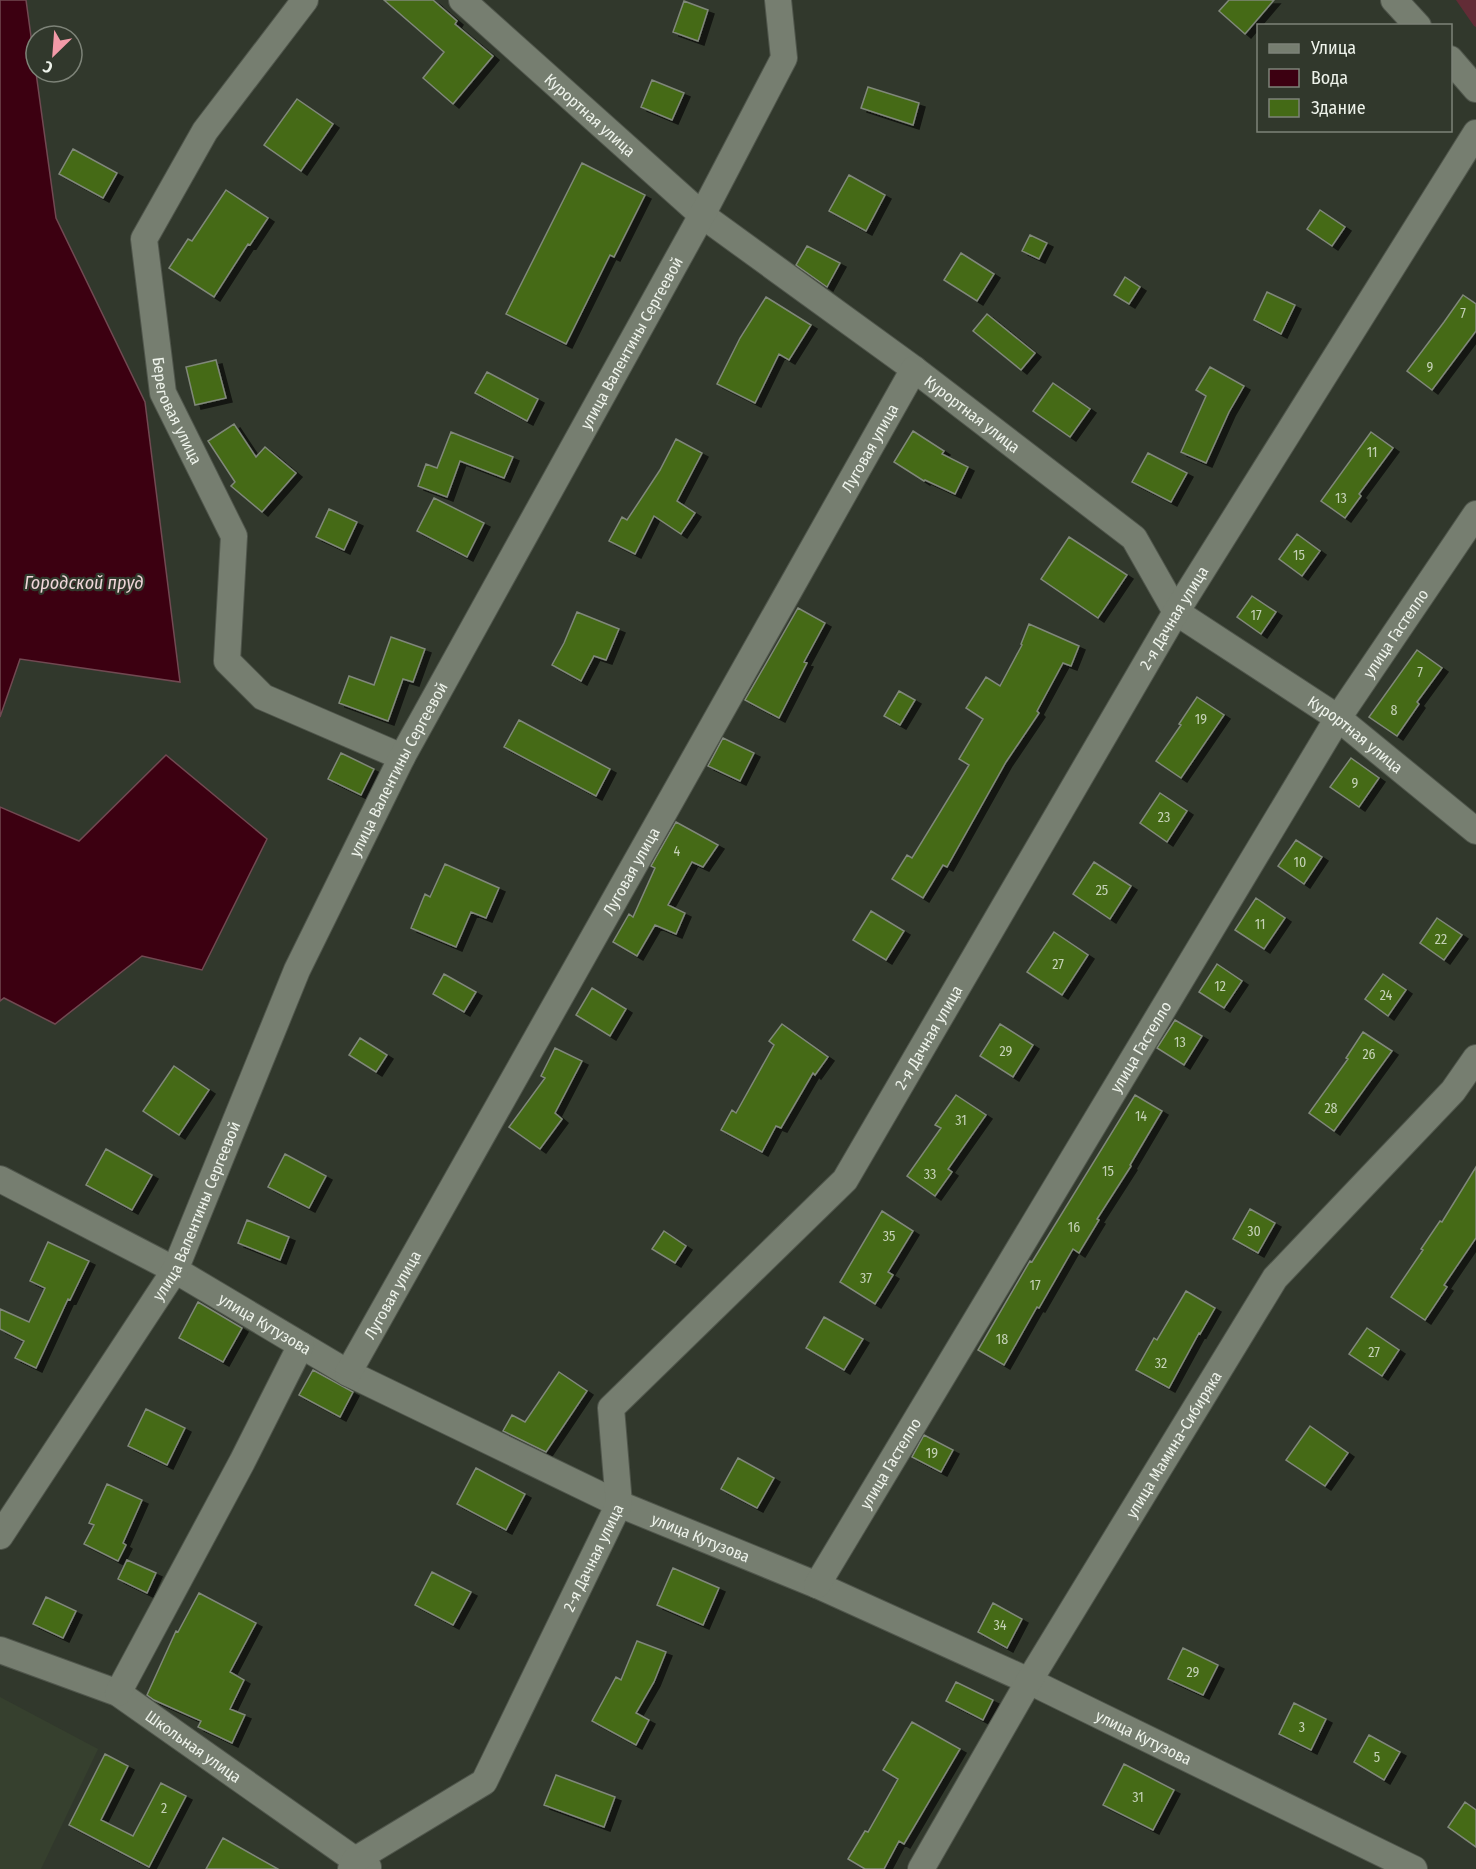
<svg xmlns="http://www.w3.org/2000/svg" width="1476" height="1869" viewBox="0 0 1476 1869" font-family="'Fira Sans Condensed',sans-serif">
	<style>
		.built { fill: #36402e }
		.green { fill: #622c36 }
		.water { fill: #3c0011; stroke: #714952; stroke-width: 1.5 }
		.building { fill: #446a16; stroke: #80887a; stroke-width: 1.5; filter: url(#shadow) }
		.lines { fill: none; stroke-linecap: round; stroke-linejoin: round }
		.minor-casing { stroke: #50564c; stroke-width: 28 }
		.minor { stroke: #767e70; stroke-width: 26 }
		.labels { text-anchor: middle; stroke-width: 4.5; stroke-linejoin: round; paint-order: stroke }
		.number-label { font-size: 14px; fill: #c4d1b6 }
		.street-label { font-size: 16px; fill: #eef3eb; stroke: #31382c }
		.water-label { font-size: 18px; font-style: italic; fill: #f0d6d9; stroke: #31382c }
	</style>
	<defs>
		<filter id="shadow"><feDropShadow dx="6" dy="4" stdDeviation="0" flood-color="#0009"/></filter>
	</defs>
	<rect width="100%" height="100%" fill="#31382c"/>
	<path class="built" d="M0 1697 98 1749 41 1869H0Z"/>
	<path class="green" d="M1456 0H1476V27L1474 26Z"/>
	<path class="water" d="M0 0H26L56 218 145 402 180 682 20 659 0 717Z
		M166 755 267 839 202 970 142 956 55 1024 4 998 0 1001V807L79 841Z"/>
	<path class="building" d="M384 0H433L457 21 455 24 493 56 453 104 423 78 444 52Z
		M1229 0H1274L1245 34 1219 11Z
		M684 1 708 10 698 41 673 32Z
		M652 80 684 93 672 120 641 107Z
		M868 87 919 103 913 125 861 108Z
		M297 99 333 124 301 171 264 145Z
		M73 149 117 173 103 198 59 174Z
		M582 163 645 195 614 257 610 255 566 344 506 314Z
		M849 175 885 195 866 231 829 211Z
		M226 190 268 218 250 245 248 244 214 297 169 268 188 239 192 241Z
		M1320 210 1345 227 1332 246 1307 229Z
		M1030 235 1047 243 1039 259 1022 251Z
		M807 246 840 263 827 287 796 265Z
		M961 253 994 274 977 301 944 280Z
		M1125 277 1140 287 1129 304 1114 295Z
		M1267 292 1295 305 1281 334 1254 320Z
		M1463 295 1476 304V331L1432 390 1407 371 1444 322Z
		M766 297 811 325 789 360 779 354 755 403 717 384 740 338Z
		M987 314 1035 353 1021 370 973 331Z
		M216 360 226 398 195 405 186 367Z
		M1210 367 1244 386 1229 412 1206 463 1181 452 1206 396 1196 390Z
		M487 372 538 399 527 421 475 393Z
		M1053 383 1090 409 1070 437 1033 411Z
		M234 424 256 457 265 447 296 473 262 512 231 486 235 482 208 441Z
		M913 431 944 451 942 454 968 467 955 494 925 480 924 481 894 462Z
		M451 432 513 457 504 478 460 461 447 497 418 486 426 464 437 468Z
		M1371 432 1393 448 1359 494 1361 496 1345 518 1321 501Z
		M676 439 702 453 677 501 695 513 681 534 654 516 635 554 609 541 622 517 627 520 660 470Z
		M1148 453 1187 473 1171 502 1132 482Z
		M434 498 484 523 467 557 417 531Z
		M329 509 357 522 344 550 316 537Z
		M1297 534 1320 551 1302 576 1279 559Z
		M1069 537 1127 575 1098 618 1041 579Z
		M1252 596 1276 612 1261 634 1237 617Z
		M798 608 825 623 804 662 807 663 779 718 745 700Z
		M577 612 619 629 606 660 594 656 581 681 552 665 564 643Z
		M1029 624 1079 646 1071 666 1063 663 1037 711 1039 713 1006 762 947 867 943 865 923 898 892 879 907 855 912 858 969 765 959 759 983 719 966 708 986 677 1000 686 1022 645 1021 644Z
		M391 637 425 649 413 682 403 679 388 721 339 703 349 676 374 685Z
		M1417 650 1442 668 1417 702 1419 704 1397 736 1369 717Z
		M899 691 915 700 900 725 884 716Z
		M1197 697 1224 715 1181 778 1156 761 1181 725 1179 724Z
		M519 720 610 769 596 796 504 747Z
		M723 738 754 753 740 781 708 766Z
		M341 753 374 769 361 795 328 779Z
		M1351 758 1379 778 1359 807 1330 787Z
		M1160 793 1187 811 1167 842 1140 823Z
		M676 822 718 845 703 867 692 862 668 905 685 913 676 934 655 925 637 956 613 942 629 914 633 917 655 868 651 866Z
		M1296 840 1322 857 1304 884 1278 866Z
		M1094 862 1131 886 1110 919 1073 894Z
		M445 864 499 888 486 918 471 912 456 947 411 928 425 894 430 897Z
		M1256 898 1285 918 1264 949 1235 930Z
		M871 911 904 931 886 960 853 940Z
		M1437 918 1462 935 1444 960 1420 943Z
		M1054 932 1088 955 1062 995 1027 972Z
		M1217 964 1242 981 1224 1008 1199 992Z
		M444 974 476 992 464 1012 433 994Z
		M1383 974 1406 990 1388 1016 1365 999Z
		M592 988 626 1009 610 1036 576 1015Z
		M1175 1020 1202 1036 1184 1065 1157 1048Z
		M782 1024 828 1057 815 1075 813 1073 781 1128 776 1126 762 1152 721 1130 732 1110 736 1113 774 1045 769 1041Z
		M1000 1024 1033 1045 1013 1077 980 1056Z
		M1363 1032 1392 1051 1334 1131 1309 1113 1348 1059 1346 1058Z
		M360 1038 387 1055 376 1072 349 1055Z
		M555 1048 582 1061 555 1113 562 1119 540 1149 509 1127 545 1078 541 1076Z
		M174 1066 209 1090 179 1135 143 1111Z
		M956 1095 986 1115 948 1169 952 1172 935 1196 907 1176 941 1128 935 1125Z
		M1135 1095 1162 1111 1130 1165 1131 1166 1097 1219 1099 1220 1079 1253 1073 1249 1039 1308 1037 1307 1004 1365 978 1350 1030 1261 1032 1262Z
		M106 1149 152 1175 132 1210 86 1185Z
		M285 1154 326 1176 309 1208 268 1187Z
		M1476 1167V1238L1444 1285 1447 1287 1425 1320 1391 1297 1423 1250 1421 1249 1440 1221 1442 1222Z
		M1250 1209 1275 1223 1258 1253 1233 1239Z
		M882 1211 913 1231 888 1272 893 1275 875 1304 840 1282Z
		M247 1220 289 1237 280 1260 238 1243Z
		M664 1231 686 1246 675 1263 652 1249Z
		M48 1242 89 1261 70 1300 68 1299 36 1368 15 1358 24 1341 0 1329V1309L29 1322 45 1288 30 1281Z
		M1186 1291 1215 1308 1200 1334 1199 1333 1169 1388 1136 1370 1154 1338 1157 1340Z
		M198 1302 242 1328 223 1362 179 1338Z
		M824 1317 863 1339 844 1370 806 1348Z
		M1367 1328 1399 1350 1382 1376 1349 1354Z
		M313 1370 353 1392 340 1417 299 1395Z
		M559 1372 587 1391 546 1452 503 1431 512 1415 525 1422Z
		M146 1409 185 1428 167 1465 128 1446Z
		M1310 1426 1348 1453 1325 1486 1286 1460Z
		M924 1435 953 1450 941 1472 912 1457Z
		M738 1458 774 1478 757 1508 721 1489Z
		M476 1468 525 1494 506 1530 457 1504Z
		M107 1484 142 1500 123 1543 126 1545 118 1561 84 1544 94 1525 89 1523Z
		M127 1560 156 1573 147 1593 118 1579Z
		M673 1568 719 1588 703 1625 657 1605Z
		M432 1572 471 1592 453 1625 415 1605Z
		M199 1593 256 1623 230 1672 244 1680 230 1709 245 1715 232 1743 198 1727 201 1721 154 1700 147 1695 176 1631 178 1632Z
		M46 1597 76 1611 63 1638 33 1624Z
		M993 1603 1022 1619 1007 1648 978 1632Z
		M637 1641 666 1652 654 1682 636 1713 649 1720 636 1745 592 1721 616 1677 621 1680Z
		M1183 1648 1218 1665 1203 1695 1168 1679Z
		M956 1682 993 1700 983 1720 946 1701Z
		M1294 1703 1326 1719 1311 1750 1279 1734Z
		M912 1722 960 1749 904 1844 899 1841 884 1869H865L848 1859 865 1831 868 1832 898 1779 883 1770Z
		M1369 1735 1400 1752 1384 1780 1354 1762Z
		M105 1754 128 1766 101 1820 133 1836 161 1783 186 1796 149 1867 69 1825Z
		M1124 1764 1174 1790 1153 1830 1103 1805Z
		M556 1775 615 1797 604 1827 544 1805Z
		M1465 1802 1476 1810V1847L1448 1827Z
		M223 1838 278 1869H206Z"/>
	<g class="lines">
		<defs>
			<g id="minor">
				<path id="s1" d="M305 0 205 131 144 239 163 393 234 536 227 661 263 697 402 757"/>
				<path id="s2" d="M462 0 702 215 914 369 1134 538 1176 612 1338 718 1476 831"/>
				<path d="M1394 0 1418 26"/>
				<path d="M1450 59 1476 89"/>
				<path id="s3" d="M0 1179 175 1270 348 1373 619 1504 817 1585 1029 1681 1414 1869"/>
				<path id="s4" d="M348 1373 914 369"/>
				<path id="s5" d="M0 1536 175 1270 297 970 402 757 702 215 784 58 778 0"/>
				<path id="s6" d="M817 1585 1338 718 1476 514"/>
				<path id="s7" d="M0 1650 118 1693 355 1860 368 1867"/>
				<path d="M118 1693 242 1462 301 1345"/>
				<path id="s8" d="M351 1869 355 1860 484 1782 619 1504 611 1408 845 1180 1176 612 1476 133"/>
				<path id="s9" d="M921 1869 1029 1681 1275 1278 1453 1091 1476 1058"/>
			</g>
		</defs>
		<use href="#minor" class="minor-casing"/>
		<use href="#minor" class="minor"/>
	</g>
	<g class="labels">
		<g class="number-label">
			<text x="1463" y="318">7</text>
			<text x="1430" y="372">9</text>
			<text x="1372" y="457">11</text>
			<text x="1341" y="503">13</text>
			<text x="1299" y="560">15</text>
			<text x="1256" y="620">17</text>
			<text x="1420" y="677">7</text>
			<text x="1394" y="715">8</text>
			<text x="1201" y="724">19</text>
			<text x="1355" y="788">9</text>
			<text x="1164" y="822">23</text>
			<text x="677" y="856">4</text>
			<text x="1300" y="867">10</text>
			<text x="1102" y="895">25</text>
			<text x="1260" y="929">11</text>
			<text x="1441" y="944">22</text>
			<text x="1058" y="969">27</text>
			<text x="1220" y="991">12</text>
			<text x="1386" y="1000">24</text>
			<text x="1180" y="1047">13</text>
			<text x="1006" y="1056">29</text>
			<text x="1369" y="1059">26</text>
			<text x="1331" y="1113">28</text>
			<text x="1141" y="1121">14</text>
			<text x="961" y="1125">31</text>
			<text x="1108" y="1176">15</text>
			<text x="930" y="1179">33</text>
			<text x="1074" y="1232">16</text>
			<text x="1254" y="1236">30</text>
			<text x="889" y="1241">35</text>
			<text x="866" y="1283">37</text>
			<text x="1035" y="1290">17</text>
			<text x="1002" y="1344">18</text>
			<text x="1374" y="1357">27</text>
			<text x="1161" y="1368">32</text>
			<text x="932" y="1458">19</text>
			<text x="1000" y="1630">34</text>
			<text x="1193" y="1677">29</text>
			<text x="1302" y="1732">3</text>
			<text x="1377" y="1762">5</text>
			<text x="1138" y="1802">31</text>
			<text x="164" y="1813">2</text>
		</g>
		<g class="street-label">
			<text dy="6" stroke="none"><textPath href="#s2" startOffset="172">Курортная улица</textPath></text>
			<text dy="6" stroke="none"><textPath href="#s5" startOffset="1353">улица Валентины Сергеевой</textPath></text>
			<text dy="6" stroke="none"><textPath href="#s1" startOffset="465">Береговая улица</textPath></text>
			<text dy="6" stroke="none"><textPath href="#s2" startOffset="658">Курортная улица</textPath></text>
			<text dy="6" stroke="none"><textPath href="#s4" startOffset="1062">Луговая улица</textPath></text>
			<text dy="6" stroke="none"><textPath href="#s8" startOffset="1544">2-я Дачная улица</textPath></text>
			<text dy="6" stroke="none"><textPath href="#s6" startOffset="1114">улица Гастелло</textPath></text>
			<text dy="6" stroke="none"><textPath href="#s2" startOffset="1164">Курортная улица</textPath></text>
			<text dy="6" stroke="none"><textPath href="#s5" startOffset="867">улица Валентины Сергеевой</textPath></text>
			<text dy="6" stroke="none"><textPath href="#s4" startOffset="576">Луговая улица</textPath></text>
			<text dy="6" stroke="none"><textPath href="#s8" startOffset="1058">2-я Дачная улица</textPath></text>
			<text dy="6" stroke="none"><textPath href="#s6" startOffset="628">улица Гастелло</textPath></text>
			<text dy="6" stroke="none"><textPath href="#s5" startOffset="381">улица Валентины Сергеевой</textPath></text>
			<text dy="6" stroke="none"><textPath href="#s4" startOffset="90">Луговая улица</textPath></text>
			<text dy="6" stroke="none"><textPath href="#s3" startOffset="302">улица Кутузова</textPath></text>
			<text dy="6" stroke="none"><textPath href="#s9" startOffset="494">улица Мамина-Сибиряка</textPath></text>
			<text dy="6" stroke="none"><textPath href="#s6" startOffset="142">улица Гастелло</textPath></text>
			<text dy="6" stroke="none"><textPath href="#s3" startOffset="788">улица Кутузова</textPath></text>
			<text dy="6" stroke="none"><textPath href="#s8" startOffset="410">2-я Дачная улица</textPath></text>
			<text dy="6" stroke="none"><textPath href="#s3" startOffset="1274">улица Кутузова</textPath></text>
			<text dy="6" stroke="none"><textPath href="#s7" startOffset="218">Школьная улица</textPath></text>
		</g>
		<g class="water-label">
			<text x="84" y="589">Городской пруд</text>
		</g>
	</g>
	<rect x="1257" y="24" width="195" height="108" fill="#31382c" stroke="#7d8378" stroke-width="1.5"/>
	<rect x="1269" y="44" width="30" height="9" fill="#767e70" stroke="#7d8378" stroke-width="1.5"/>
	<text x="1311" y="54" font-size="18" fill="#eef3eb">Улица</text>
	<rect x="1269" y="69" width="30" height="18" fill="#3c0011" stroke="#7d8378" stroke-width="1.5"/>
	<text x="1311" y="84" font-size="18" fill="#eef3eb">Вода</text>
	<rect x="1269" y="99" width="30" height="18" fill="#446a16" stroke="#7d8378" stroke-width="1.5"/>
	<text x="1311" y="114" font-size="18" fill="#eef3eb">Здание</text>
	<g transform="translate(54 54) rotate(205)"><circle r="28" fill="#31382c" stroke="#7d8378" stroke-width="1.5"/>
	<path d="M0-4.5L10 22L0 15L-10 22Z" fill="#f39aa8"/>
	<text y="-9" font-size="16" font-weight="bold" text-anchor="middle" fill="#eef3eb">С</text>
	</g>
</svg>
